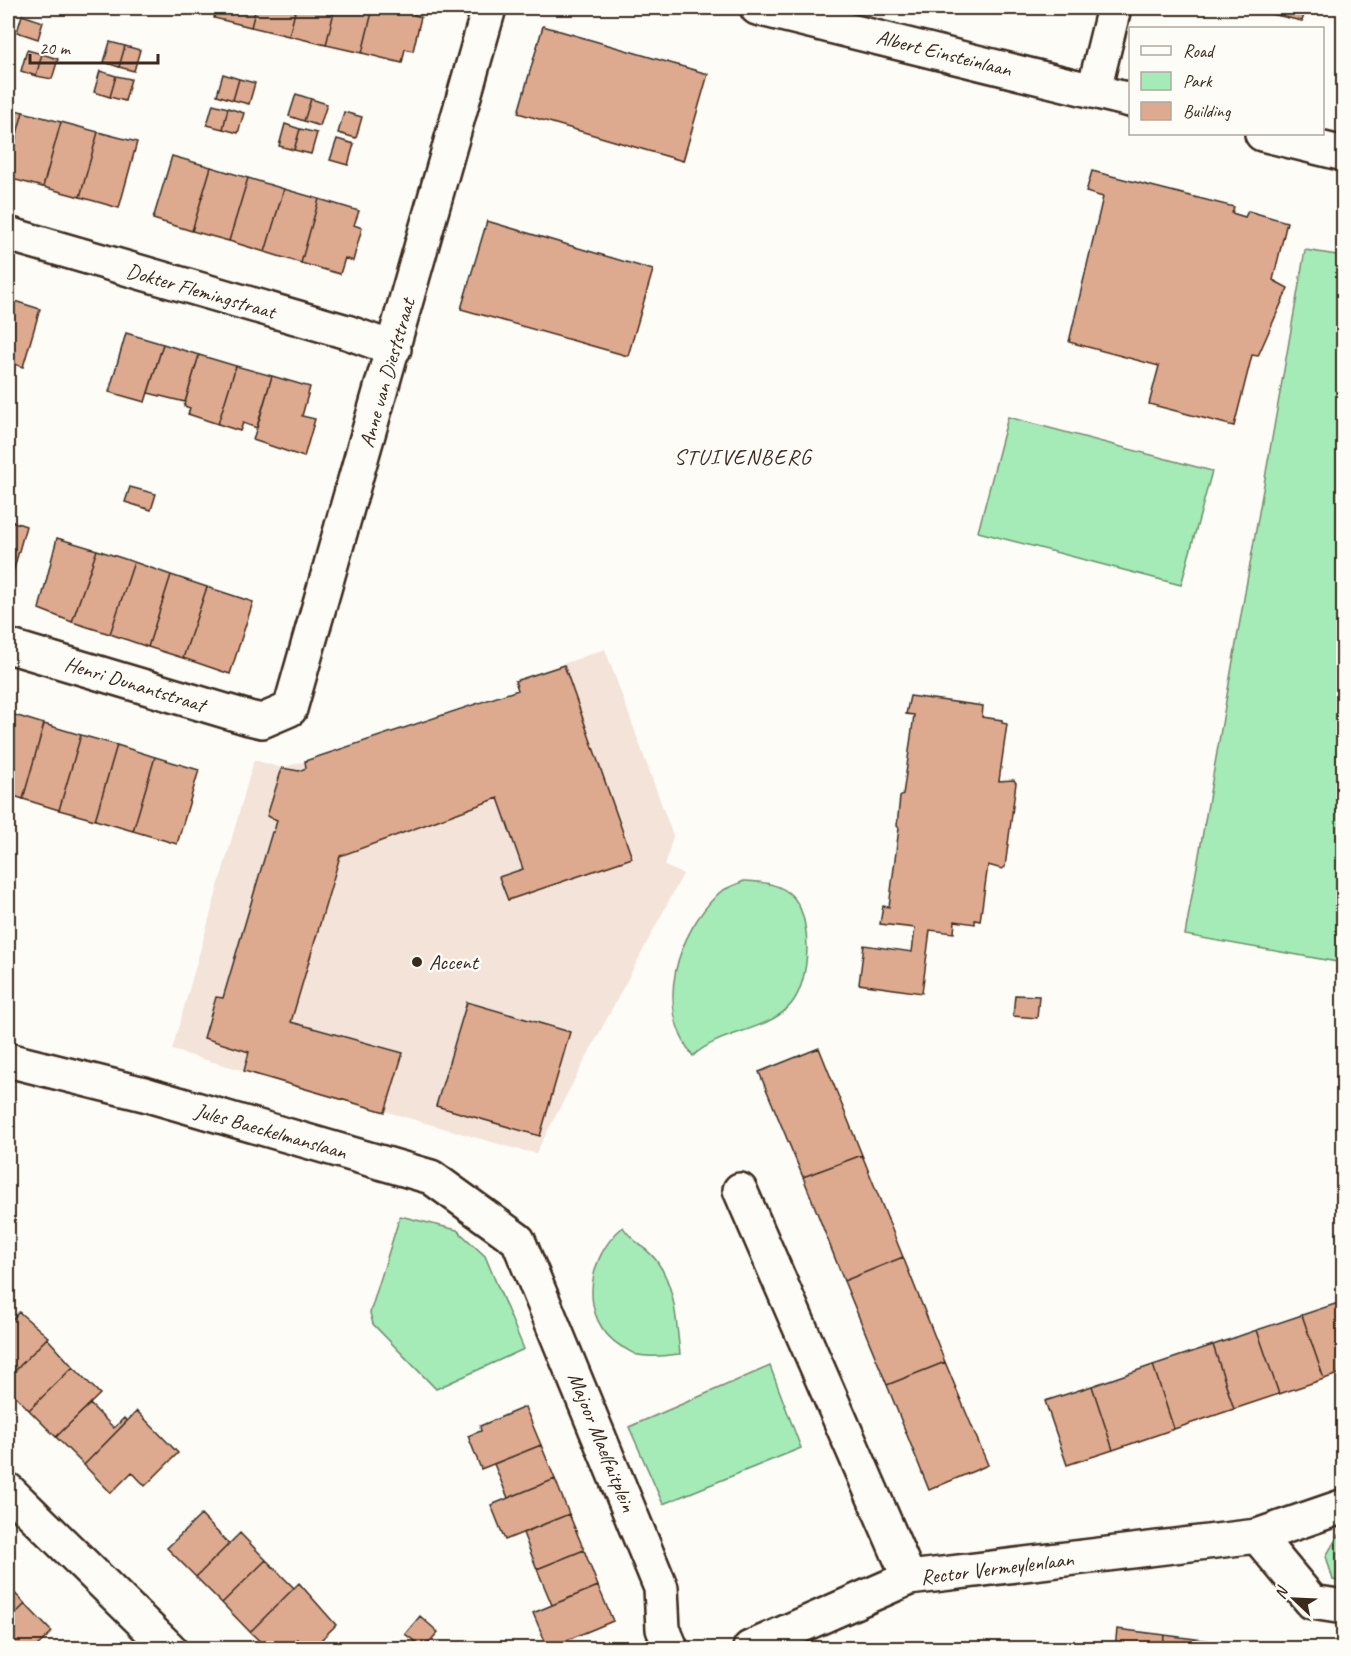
<svg xmlns="http://www.w3.org/2000/svg" width="1351" height="1656" viewBox="0 0 1351 1656" font-family="Caveat,sans-serif">
	<style>
		.built { fill: #f3e3d8 }
		.green { fill: #a4ebb8; stroke: #708a6b; stroke-width: 1.5 }
		.building { fill: #ddaa90; stroke: #3b2a1e; stroke-width: 1.5 }
		.lines { fill: none; stroke-linecap: round; stroke-linejoin: round }
		.minor-casing { stroke: #3b2a1e; stroke-width: 38 }
		.minor { stroke: #fdfcf7; stroke-width: 33 }
		.poi-dot { fill: #3b2a1e; stroke: #fdfcf7; stroke-width: 2 }
		.labels { text-anchor: middle; stroke-width: 5; stroke-linejoin: round; paint-order: stroke }
		.street-label { font-size: 21px; fill: #3b2a1e; stroke: #fdfcf7 }
		.poi-label { font-size: 21px; fill: #3b2a1e; stroke: #fdfcf7; text-anchor: start }
		.neighbourhood-label { font-size: 22px; letter-spacing: 1.5px; fill: #3b2a1e; stroke: #fdfcf7 }
	</style>
	<rect width="100%" height="100%" fill="#fdfcf7"/>
	<filter id="ink" filterUnits="userSpaceOnUse"><feTurbulence type="fractalNoise" baseFrequency=".0167" numOctaves="2"/><feDisplacementMap in="SourceGraphic" scale="12" xChannelSelector="R" yChannelSelector="G"/><feConvolveMatrix kernelMatrix="1 2 1 2 8 2 1 2 1" color-interpolation-filters="sRGB"/></filter>
	<g filter="url(#ink)">
		<path class="built" d="M605 649 673 836 665 866 683 874 536 1153 516 1149 172 1050 254 760 282 768 305 761 518 690 515 681Z"/>
		<path class="green" d="M1305 250 1343 256V963L1185 935Z
			M1008 417 1212 471 1181 585 978 532Z
			M744 881C761 882 782 883 794 898 813 922 810 980 792 1003 770 1032 720 1030 693 1056 654 1006 677 934 719 893 725 888 736 885 744 881Z
			M400 1216 457 1230 485 1256 524 1349 436 1389 373 1324 370 1313Z
			M623 1227C631 1241 646 1247 656 1260 676 1287 676 1321 680 1354 667 1355 652 1358 638 1355 633 1354 627 1349 622 1347 577 1320 587 1256 623 1227Z
			M770 1366 801 1448 663 1504 629 1427Z
			M1343 1527V1582L1333 1580 1326 1556Z"/>
		<path class="building" d="M216 8H256L251 27 214 18Z
			M256 8H296L289 36 251 27Z
			M296 8H335L326 45 289 36Z
			M335 8H373L362 53 326 45Z
			M373 8H416L414 15 421 17 413 51 405 49 402 63 362 53Z
			M1260 8H1306L1302 21 1259 11Z
			M22 15 43 22 38 39 17 32Z
			M543 26 708 74 683 161 518 113Z
			M110 42 125 46 119 67 104 62Z
			M125 46 140 50 134 71 119 67Z
			M27 50 42 54 36 76 21 71Z
			M42 54 58 59 52 79 36 76Z
			M100 71 116 76 110 97 94 92Z
			M223 74 239 79 233 100 217 95Z
			M116 76 131 79 125 101 110 97Z
			M239 79 255 83 249 104 233 100Z
			M296 94 311 99 304 121 289 116Z
			M311 99 327 104 320 126 304 121Z
			M213 104 228 108 223 129 207 125Z
			M8 108 23 112 8 167Z
			M228 108 244 113 238 133 223 129Z
			M23 112 61 122 43 187 8 178V167Z
			M344 112 362 117 356 138 338 133Z
			M61 122 98 132 80 197 43 187Z
			M285 124 300 129 294 150 279 146Z
			M300 129 317 133 311 154 294 150Z
			M98 132 137 142 119 208 80 197Z
			M337 139 354 144 348 165 330 160Z
			M172 156 211 167 192 231 153 219Z
			M211 167 248 178 229 241 192 231Z
			M1092 171 1234 207 1232 213 1245 217 1248 211 1287 222 1273 280 1288 288 1258 356 1252 355 1234 426 1149 404 1159 366 1069 342 1103 197 1086 192Z
			M248 178 284 189 265 252 229 241Z
			M284 189 319 199 301 263 265 252Z
			M319 199 359 211 354 225 362 228 353 261 345 258 340 274 301 263Z
			M487 221 653 270 628 356 461 309Z
			M8 299 40 309 23 367 8 362Z
			M126 333 163 344 145 402 109 392Z
			M163 344 199 355 185 402 148 393Z
			M199 355 236 366 218 424 188 414 190 408 184 406Z
			M236 366 272 376 257 428 243 423 240 431 218 424Z
			M272 376 310 387 302 416 315 419 304 457 253 440Z
			M130 487 156 494 151 510 125 502Z
			M8 520 26 526 8 590Z
			M57 538 97 550 72 622 39 609Z
			M97 550 134 562 110 634 72 622Z
			M134 562 171 575 148 647 110 634Z
			M171 575 207 587 183 658 148 647Z
			M207 587 253 602 230 674 183 658Z
			M564 665 632 858 508 900 499 877 523 869 498 798 340 856 291 1022 403 1053 385 1112 244 1071 249 1052 204 1038 216 997 223 998 272 832H274L277 820 267 816 282 768 299 771 306 768 305 761 518 690 515 681Z
			M910 696 983 706 982 717 1002 720V723L1007 724 999 781 1014 780 1016 783 1005 867 1002 869 988 865 980 921 975 920V924L955 921 954 933 930 930 922 993 859 984 864 945 912 952 915 928 880 924 883 906 889 907 899 828 897 826 900 797 903 795 914 715 906 714Z
			M8 713 44 724 23 799 8 794Z
			M44 724 81 735 59 810 23 799Z
			M81 735 117 745 95 820 59 810Z
			M117 745 155 757 133 831 95 820Z
			M155 757 199 770 177 844 133 831Z
			M1015 995 1039 996 1037 1018 1013 1016Z
			M467 1002 570 1032 540 1136 436 1106Z
			M819 1048 862 1155 803 1177 759 1072Z
			M862 1155 903 1257 844 1281 803 1177Z
			M903 1257 945 1362 887 1385 844 1281Z
			M1344 1301V1372L1324 1379 1302 1315Z
			M19 1312 48 1337 8 1378V1324Z
			M1302 1315 1324 1379 1279 1394 1257 1330Z
			M1257 1330 1279 1394 1234 1409 1213 1345Z
			M47 1338 73 1367 29 1410 8 1388V1378Z
			M1213 1345 1234 1409 1174 1429 1153 1365Z
			M945 1362 988 1465 929 1490 887 1385Z
			M1153 1365 1174 1429 1113 1450 1092 1386Z
			M73 1367 100 1394 56 1437 29 1410Z
			M1092 1386 1113 1450 1067 1465 1045 1401Z
			M90 1404 114 1428 124 1418 127 1421 84 1465 56 1437Z
			M525 1407 541 1445 481 1469 468 1436 481 1431 480 1426Z
			M137 1411 178 1453 145 1486 132 1472 111 1493 84 1465Z
			M541 1445 555 1479 508 1498 494 1464Z
			M555 1479 569 1514 505 1540 491 1505Z
			M569 1514 584 1550 537 1569 523 1533Z
			M201 1515 229 1544 196 1577 167 1548Z
			M240 1533 266 1560 222 1603 196 1577Z
			M584 1550 598 1586 552 1605 537 1569Z
			M266 1560 294 1588 250 1632 222 1603Z
			M299 1583 336 1625 313 1648H307L297 1639 288 1648H267L250 1632Z
			M8 1586 25 1604 8 1621Z
			M598 1586 613 1621 548 1648 533 1613Z
			M25 1604 52 1632 35 1648H8V1621Z
			M420 1616 438 1632 424 1648 405 1634Z
			M1117 1629 1164 1635 1163 1648H1115Z
			M1164 1635 1227 1643V1648H1163Z
			M1227 1643 1268 1648H1227Z"/>
		<g class="lines">
			<defs>
				<path id="minor" d="M757 8 1130 100
					M1094 90 1114 8
					M1262 134 1344 154
					M8 234 347 332 394 349
					M8 646 249 718 262 721 290 709 489 8
					M8 1060 144 1094 431 1177 518 1240 661 1588 663 1629 671 1648
					M740 1190 909 1578
					M8 1490 169 1648
					M1257 1536 1312 1602 1344 1607
					M750 1648 909 1578 1257 1536 1344 1506"/>
			</defs>
			<use href="#minor" class="minor-casing"/>
			<use href="#minor" class="minor"/>
		</g>
	</g>
	<circle class="poi-dot" cx="417" cy="962" r="6"/>
	<g class="labels">
		<g class="street-label">
			<text transform="translate(944 53) rotate(14)" y="7">Albert Einsteinlaan</text>
			<text transform="translate(201 291) rotate(16)" y="7">Dokter Flemingstraat</text>
			<text transform="translate(387 373) rotate(-74)" y="7">Anne van Dieststraat</text>
			<text transform="translate(135 684) rotate(17)" y="7">Henri Dunantstraat</text>
			<text transform="translate(271 1131) rotate(16)" y="7">Jules Baeckelmanslaan</text>
			<text transform="translate(602 1442) rotate(68)" y="7">Majoor Maelfaitplein</text>
			<text transform="translate(997 1568) rotate(-7)" y="7">Rector Vermeylenlaan</text>
		</g>
		<g class="poi-label">
			<text x="429" y="969">Accent</text>
		</g>
		<g class="neighbourhood-label">
			<text x="743" y="464">STUIVENBERG</text>
		</g>
	</g>
	<rect width="1351" height="1656" fill="none" stroke="#fdfcf7" stroke-width="30"/>
	<rect x="15" y="15" width="1321" height="1626" fill="none" stroke="#3b2a1e" stroke-width="2" filter="url(#ink)"/>
	<rect x="1129" y="27" width="195" height="108" fill="#fdfcf7" stroke="#afa8a0" stroke-width="1.5"/>
	<rect x="1141" y="46" width="30" height="9" fill="#fdfcf7" stroke="#afa8a0" stroke-width="1.5"/>
	<text x="1183" y="57" font-size="18" fill="#3b2a1e">Road</text>
	<rect x="1141" y="72" width="30" height="18" fill="#a4ebb8" stroke="#afa8a0" stroke-width="1.5"/>
	<text x="1183" y="87" font-size="18" fill="#3b2a1e">Park</text>
	<rect x="1141" y="102" width="30" height="18" fill="#ddaa90" stroke="#afa8a0" stroke-width="1.5"/>
	<text x="1183" y="117" font-size="18" fill="#3b2a1e">Building</text>
	<g transform="translate(1294 1599) rotate(293)" stroke="#fdfcf7" stroke-width="4.5" paint-order="stroke">
	<path d="M0-4.5L10 22L0 15L-10 22Z" fill="#3b2a1e"/>
	<text y="-9" font-size="16" font-weight="bold" text-anchor="middle" fill="#3b2a1e">N</text>
	</g>
	<path d="M30 54v9h128v-9" fill="none" stroke="#3b2a1e" stroke-width="3"/>
	<text x="39" y="54" font-size="18" fill="#3b2a1e" stroke="#fdfcf7" stroke-width="4.5" paint-order="stroke">20 m</text>
</svg>
